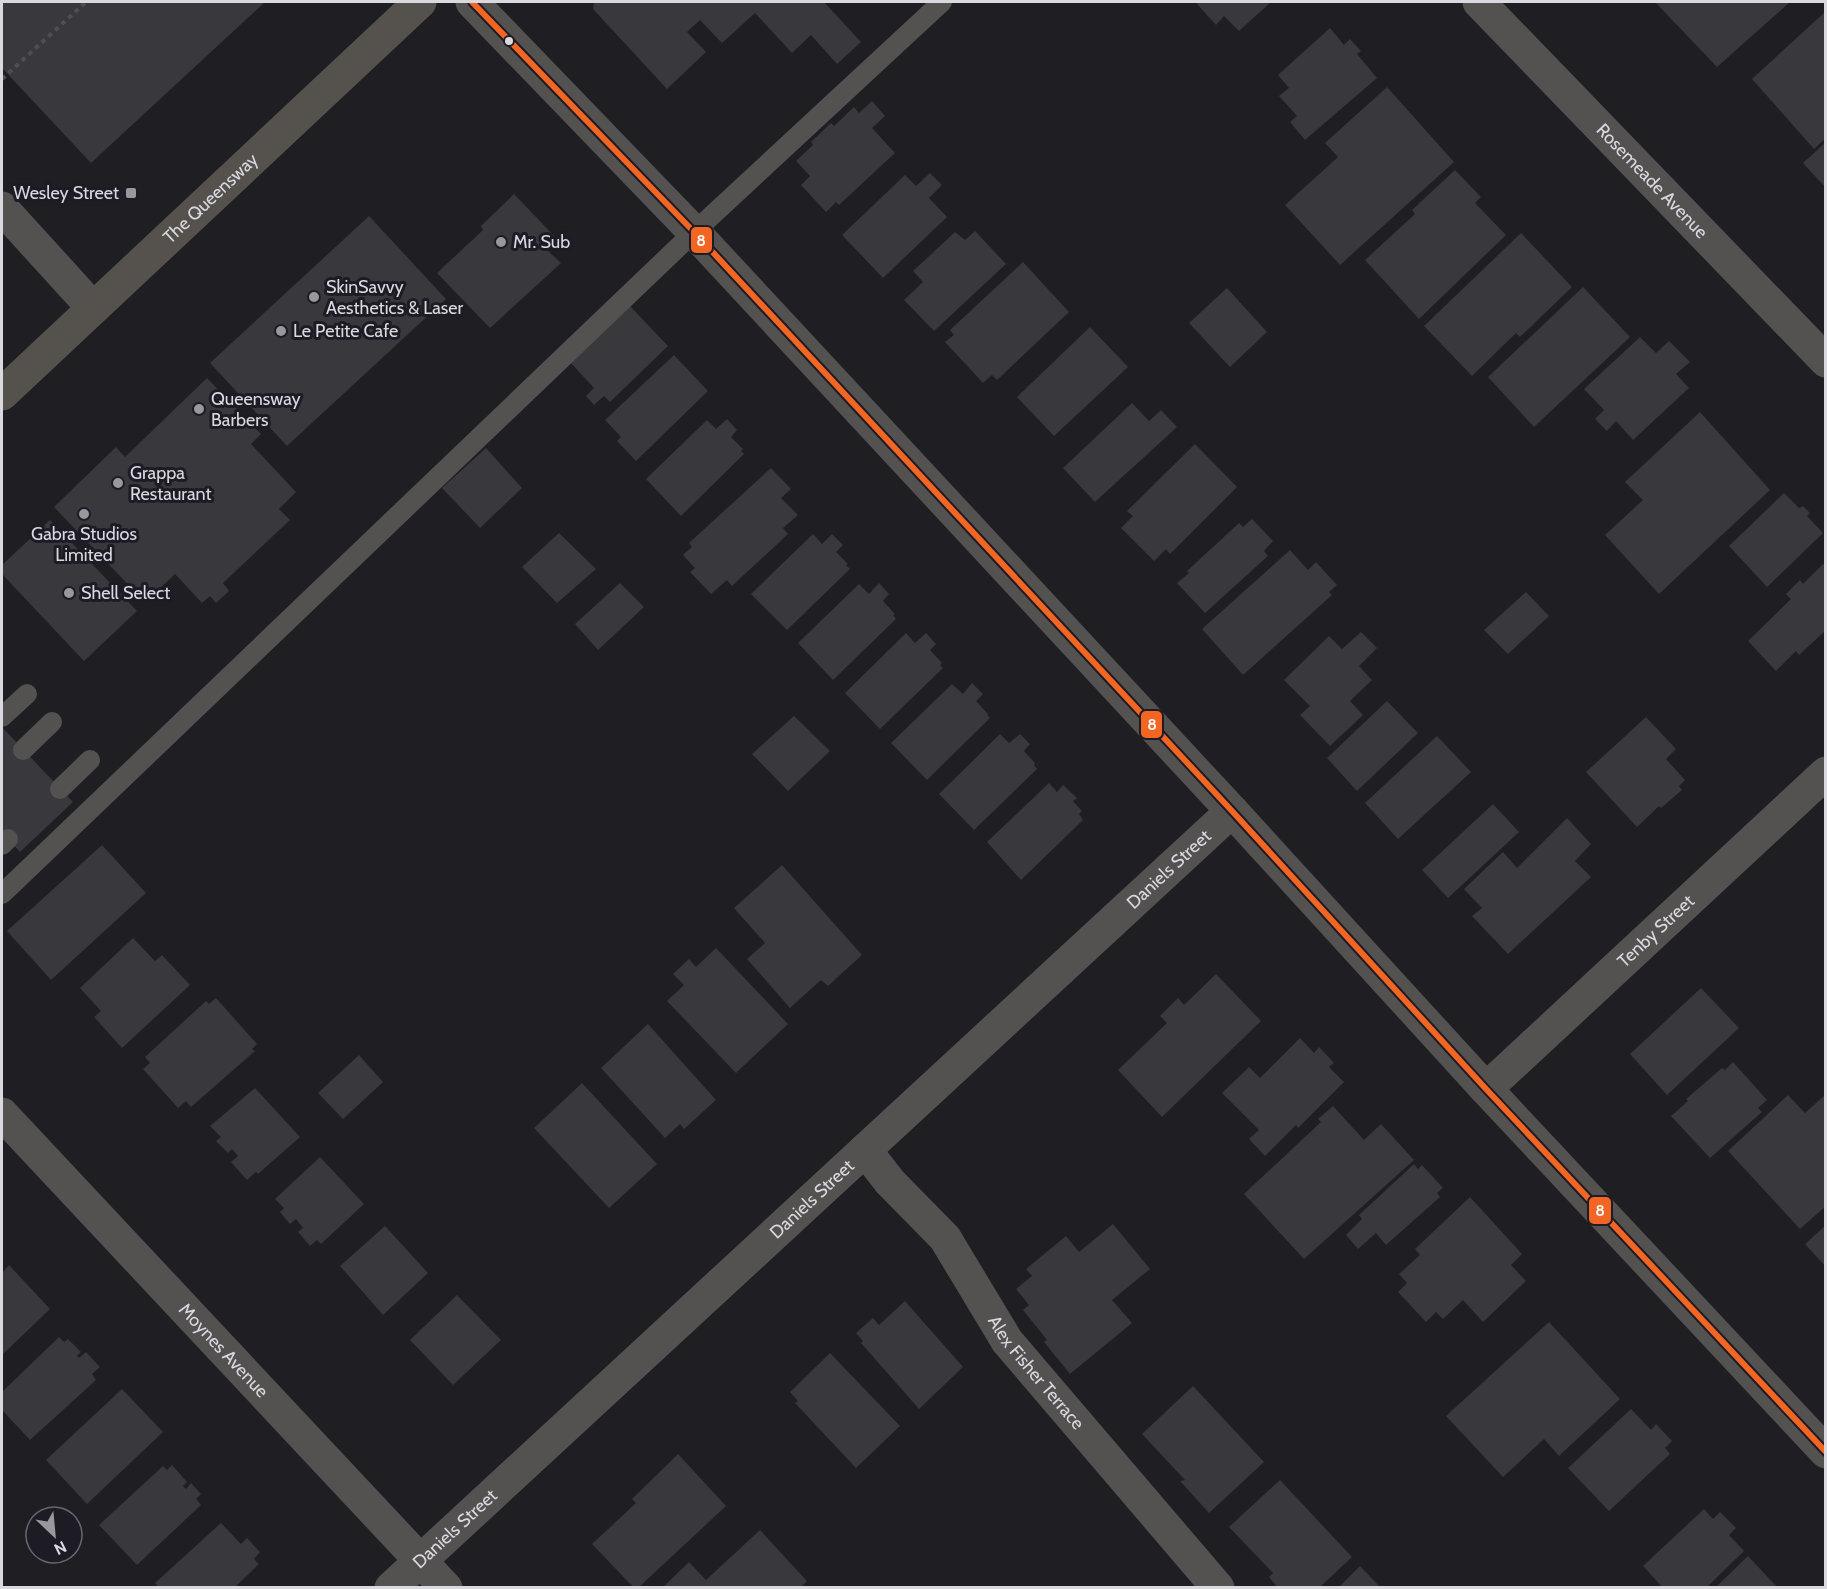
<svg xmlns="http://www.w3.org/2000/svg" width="1827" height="1589" viewBox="0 0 1827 1589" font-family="Cabin,sans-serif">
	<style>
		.building { fill: #38383d }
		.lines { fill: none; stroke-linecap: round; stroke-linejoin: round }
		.path { stroke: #504f4f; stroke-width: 4; stroke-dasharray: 4.5 4.5; stroke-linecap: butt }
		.service { stroke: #545251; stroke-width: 20 }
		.minor { stroke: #545251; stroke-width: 33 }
		.primary { stroke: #55524e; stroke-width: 33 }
		.bus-1-casing { stroke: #1d1c25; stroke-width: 10 }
		.bus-1 { stroke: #f26522; stroke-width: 6 }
		.bus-dot { fill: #dad9e0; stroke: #1d1c25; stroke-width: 2 }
		.poi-dot { fill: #98989e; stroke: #1d1c25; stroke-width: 2 }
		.labels { text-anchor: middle; stroke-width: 6; stroke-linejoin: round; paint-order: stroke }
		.street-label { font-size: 18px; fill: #dad9e0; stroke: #1d1c25 }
		.poi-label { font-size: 18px; fill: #dad9e0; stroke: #1d1c25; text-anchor: start }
		.line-badge { stroke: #1d1c25; stroke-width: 2 }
		.badge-label { font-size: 16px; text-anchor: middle; font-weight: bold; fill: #fff }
	</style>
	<rect width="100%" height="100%" fill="#1e1e23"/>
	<path class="building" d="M2 2H265L91 163 2 68Z
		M594 2H824L861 42 837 64 811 35 792 53 755 13 722 43 700 20 687 32 706 52 667 89 593 9Z
		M1199 2H1271L1239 31 1224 16 1216 25 1197 4Z
		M1655 2H1790L1717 67Z
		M1826 11V138L1814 149 1752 79Z
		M1330 28 1344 45 1350 39 1361 51 1357 54 1377 78 1305 140 1290 122 1297 116 1279 96 1289 88 1278 75Z
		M1387 87 1454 162 1340 265 1285 205 1338 157 1325 143Z
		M872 101 885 116 872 128 895 153 839 205 836 202 826 212 801 185 810 176 796 161 813 145 811 142 831 123 834 126 854 107 859 113Z
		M1826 142V188L1803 163Z
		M1455 170 1481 197 1475 203 1506 235 1419 319 1365 260 1415 214 1412 210Z
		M930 173 942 185 929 198 947 217 883 278 842 235 905 175 916 186Z
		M514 194 559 241 548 251 561 263 490 328 437 273 483 230 481 226Z
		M369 216 446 299 287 446 210 363Z
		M975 231 1006 264 934 331 904 300 923 282 913 271 955 232 965 240Z
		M1521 233 1572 287 1520 337 1516 333 1472 376 1424 326Z
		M1023 262 1069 312 997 380 992 375 983 383 945 342 954 335 950 330Z
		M1583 287 1630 337 1534 427 1488 377Z
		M1227 288 1267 332 1230 367 1189 323Z
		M630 306 668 346 610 402 604 396 594 405 586 396 594 388 570 362Z
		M1090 327 1128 367 1054 436 1017 397Z
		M1640 337 1656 353 1669 341 1690 362 1676 374 1689 388 1633 440 1616 421 1607 431 1595 419 1604 410 1584 389Z
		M674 355 708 391 636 461 617 441 621 437 605 420Z
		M207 378 261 434 251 444 296 492 279 509 290 520 223 583 229 591 216 603 210 596 202 603 175 574 153 595 145 587 138 595 54 507 116 447 125 457Z
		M1132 403 1149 421 1161 410 1177 427 1095 502 1063 468Z
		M1700 412 1770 490 1659 594 1605 535 1643 500 1625 482Z
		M727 419 737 430 731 437 743 449 741 451 744 454 681 516 646 479 707 420 716 429Z
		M1195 444 1237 487 1170 554 1166 549 1154 561 1121 528 1133 516 1127 511Z
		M486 448 522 488 480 528 442 488Z
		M771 468 791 489 781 498 798 515 783 528 788 534 732 586 727 580 711 594 690 572 695 568 683 555 692 547 689 543Z
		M1784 493 1799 508 1803 506 1810 513 1807 516 1823 533 1767 587 1729 546Z
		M1252 519 1273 541 1264 551 1268 556 1205 613 1177 583 1189 573 1187 571 1239 523 1243 527Z
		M50 520 137 611 84 661 2 574V565Z
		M559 533 596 569 557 603 522 567Z
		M813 534 822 544 832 534 843 545 836 552 848 564 846 565 850 569 787 630 751 594Z
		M1290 550 1308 570 1316 562 1337 585 1329 592 1332 595 1243 675 1202 629Z
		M1823 564 1826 566V630L1799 655 1796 651 1776 671 1748 641 1791 599 1786 594 1800 580 1803 584Z
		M620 583 644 607 598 650 575 624Z
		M879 583 889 594 883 601 895 614 893 615 896 619 833 680 798 643 859 584 869 594Z
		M1526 592 1549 616 1508 654 1484 630Z
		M1361 632 1377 648 1359 666 1372 680 1350 701 1363 715 1330 746 1300 715 1310 706 1284 680 1329 636 1342 649Z
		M906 633 915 643 926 633 936 644 930 650 942 663 940 665 943 668 880 729 845 693Z
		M972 683 983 694 976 701 988 714 987 715 990 718 927 780 891 743 952 684 963 694Z
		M1387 701 1418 733 1357 791 1327 758Z
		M794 716 830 751 788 791 752 754Z
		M1646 717 1676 749 1666 759 1685 780 1679 786 1682 790 1661 808 1659 806 1637 827 1586 772Z
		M2 727 73 802 20 852 2 833Z
		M1000 734 1009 743 1020 734 1030 744 1024 751 1035 763 1034 765 1037 769 974 830 939 794Z
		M1437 736 1471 772 1398 839 1365 803Z
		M1049 783 1057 792 1063 785 1077 798 1073 801 1082 811 1079 814 1083 820 1021 880 987 842Z
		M1493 804 1519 832 1448 898 1422 870Z
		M1567 818 1591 844 1575 861 1591 877 1508 954 1472 916 1482 908 1464 889 1503 852 1517 868Z
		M102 845 146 893 51 980 7 931Z
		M782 865 862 955 828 986 821 980 790 1008 747 959 765 943 734 908Z
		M133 938 155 961 162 955 190 985 122 1048 94 1017 101 1011 80 988Z
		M716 948 788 1024 736 1073 667 1001 684 985 673 974 689 959 696 967Z
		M1216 974 1261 1021 1162 1117 1118 1070 1167 1023 1160 1016 1178 998 1184 1005Z
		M1701 988 1739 1028 1667 1095 1630 1054Z
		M216 998 257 1044 252 1049 255 1051 191 1107 186 1101 178 1108 143 1069 150 1063 145 1057 206 1001 209 1004Z
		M648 1024 716 1100 684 1129 680 1124 665 1138 601 1068Z
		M1300 1038 1314 1053 1319 1047 1334 1063 1329 1067 1344 1082 1298 1128 1296 1125 1265 1156 1249 1139 1259 1130 1222 1093 1249 1067 1260 1078Z
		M359 1055 383 1082 343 1119 318 1093Z
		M1733 1062 1767 1100 1758 1108 1762 1112 1710 1158 1671 1116 1688 1101 1686 1099 1722 1068 1725 1070Z
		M582 1083 657 1164 609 1208 534 1128Z
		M255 1088 300 1137 258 1174 256 1172 247 1180 231 1162 238 1156 232 1149 228 1153 216 1141 221 1137 210 1126Z
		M1826 1094V1206L1800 1229 1728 1151 1788 1095 1805 1113Z
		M1333 1106 1364 1140 1381 1124 1414 1160 1304 1259 1244 1194 1321 1122 1318 1119Z
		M320 1157 364 1204 321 1244 317 1240 310 1246 298 1232 303 1228 296 1219 290 1224 280 1212 284 1208 275 1199Z
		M1414 1164 1418 1169 1422 1165 1443 1188 1437 1193 1440 1197 1386 1245 1376 1233 1358 1249 1346 1235 1362 1219 1359 1215Z
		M1470 1197 1522 1254 1511 1265 1526 1281 1483 1322 1463 1300 1443 1319 1436 1312 1426 1322 1398 1292 1407 1283 1399 1274 1420 1255 1415 1249Z
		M1113 1224 1150 1269 1112 1300 1132 1323 1070 1374 1044 1342 1047 1340 1023 1310 1029 1305 1016 1289 1032 1276 1026 1269 1066 1236 1079 1252Z
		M1826 1225V1267L1805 1244Z
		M385 1226 428 1273 383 1315 340 1266Z
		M9 1265 50 1309 2 1355V1273Z
		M457 1295 501 1340 453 1385 410 1340Z
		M905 1301 963 1367 919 1409 861 1343 863 1341 856 1333 873 1318 879 1325Z
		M1549 1322 1620 1399 1559 1456 1544 1439 1503 1477 1446 1416Z
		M59 1337 64 1342 68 1339 81 1352 77 1356 79 1358 86 1352 100 1367 92 1374 96 1380 30 1440 2 1410V1392Z
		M830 1353 900 1426 856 1468 795 1403 798 1401 790 1392Z
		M1193 1386 1264 1462 1209 1513 1180 1481 1185 1480 1142 1434Z
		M122 1389 163 1432 87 1504 46 1460Z
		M1631 1409 1651 1430 1656 1424 1672 1441 1665 1448 1670 1454 1609 1511 1568 1468Z
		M678 1454 726 1506 638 1588H634L592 1544 636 1503 632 1499Z
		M172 1465 187 1482 183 1486 186 1489 191 1483 201 1494 196 1499 201 1505 137 1565 99 1525 163 1466 167 1470Z
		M1280 1480 1352 1557 1319 1588H1278L1269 1577 1273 1573 1229 1527Z
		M1704 1509 1713 1519 1720 1512 1736 1528 1729 1535 1744 1551 1706 1588H1663L1643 1566Z
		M221 1523 241 1544 247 1538 260 1552 254 1559 259 1564 234 1588H159L155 1583Z
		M760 1530 807 1581 800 1588H662L689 1562 706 1580Z
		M1748 1556 1778 1588H1715Z
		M1360 1566 1381 1588H1338Z"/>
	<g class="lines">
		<path class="path" d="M2 79 86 2"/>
		<path class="service" d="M2 717 27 694
			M23 750 52 722
			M60 789 90 760
			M2 845 8 839
			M2 894 694 232 942 2"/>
		<g class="minor">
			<path d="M472 2 694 232 1232 811 1486 1089 1826 1452"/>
			<path id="s1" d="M1479 2 1826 361"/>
			<path d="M2 208 93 308"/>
			<path id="s2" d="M1486 1089 1826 773"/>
			<path id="s3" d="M2 1114 446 1588"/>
			<path id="s4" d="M865 1150 890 1182 945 1238 1007 1341 1218 1588"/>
			<path id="s5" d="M391 1588 1232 811"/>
		</g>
		<path class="primary" id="s6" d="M2 394 420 2"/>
		<defs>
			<path id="bus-1" d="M472 2 694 232 1232 811 1486 1089 1826 1452"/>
		</defs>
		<use href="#bus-1" class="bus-1-casing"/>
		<use href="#bus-1" class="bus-1"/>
	</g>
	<circle class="bus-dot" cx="509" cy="41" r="5"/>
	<g class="poi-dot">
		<rect x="125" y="187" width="12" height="12" rx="3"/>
		<circle cx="501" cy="242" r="6"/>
		<circle cx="314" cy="297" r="6"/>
		<circle cx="281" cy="331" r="6"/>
		<circle cx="199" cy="409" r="6"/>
		<circle cx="118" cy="483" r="6"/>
		<circle cx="84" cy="514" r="6"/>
		<circle cx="69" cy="593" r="6"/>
	</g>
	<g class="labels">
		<g class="street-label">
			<text dy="6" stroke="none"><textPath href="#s1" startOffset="249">Rosemeade Avenue</textPath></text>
			<text dy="6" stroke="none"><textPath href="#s6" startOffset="286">The Queensway</textPath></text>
			<text dy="6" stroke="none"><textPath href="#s5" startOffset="1059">Daniels Street</textPath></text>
			<text dy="6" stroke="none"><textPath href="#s2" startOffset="232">Tenby Street</textPath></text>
			<text dy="6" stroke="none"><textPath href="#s5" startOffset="573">Daniels Street</textPath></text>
			<text dy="6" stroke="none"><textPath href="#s3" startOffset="324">Moynes Avenue</textPath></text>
			<text dy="6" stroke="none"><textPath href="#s4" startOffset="282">Alex Fisher Terrace</textPath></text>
			<text dy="6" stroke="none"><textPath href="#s5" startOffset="87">Daniels Street</textPath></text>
		</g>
		<g class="poi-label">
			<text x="119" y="199" text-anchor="end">Wesley Street</text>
			<text x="513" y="248">Mr. Sub</text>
			<text x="326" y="293">SkinSavvy<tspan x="326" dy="21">Aesthetics &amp; Laser</tspan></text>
			<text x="293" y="337">Le Petite Cafe</text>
			<text x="211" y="405">Queensway<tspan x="211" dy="21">Barbers</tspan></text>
			<text x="130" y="479">Grappa<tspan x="130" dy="21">Restaurant</tspan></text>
			<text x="84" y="540" text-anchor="middle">Gabra Studios<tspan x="84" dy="21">Limited</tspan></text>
			<text x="81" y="599">Shell Select</text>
		</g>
	</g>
	<g class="line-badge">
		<rect x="690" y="226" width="23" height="28" rx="6" fill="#f26522"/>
		<rect x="1140" y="710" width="23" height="29" rx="6" fill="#f26522"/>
		<rect x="1588" y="1196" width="24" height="29" rx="6" fill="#f26522"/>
	</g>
	<g class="badge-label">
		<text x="701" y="246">8</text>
		<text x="1152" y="730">8</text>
		<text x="1600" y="1216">8</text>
	</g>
	<rect width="1827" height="1589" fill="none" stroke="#dad9e0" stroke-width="6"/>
	<g transform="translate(54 1535) rotate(154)"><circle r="28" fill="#1d1c25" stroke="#696870" stroke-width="1.5"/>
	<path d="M0-4.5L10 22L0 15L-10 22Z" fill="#98989e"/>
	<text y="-9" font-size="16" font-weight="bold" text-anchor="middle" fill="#dad9e0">N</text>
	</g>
</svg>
